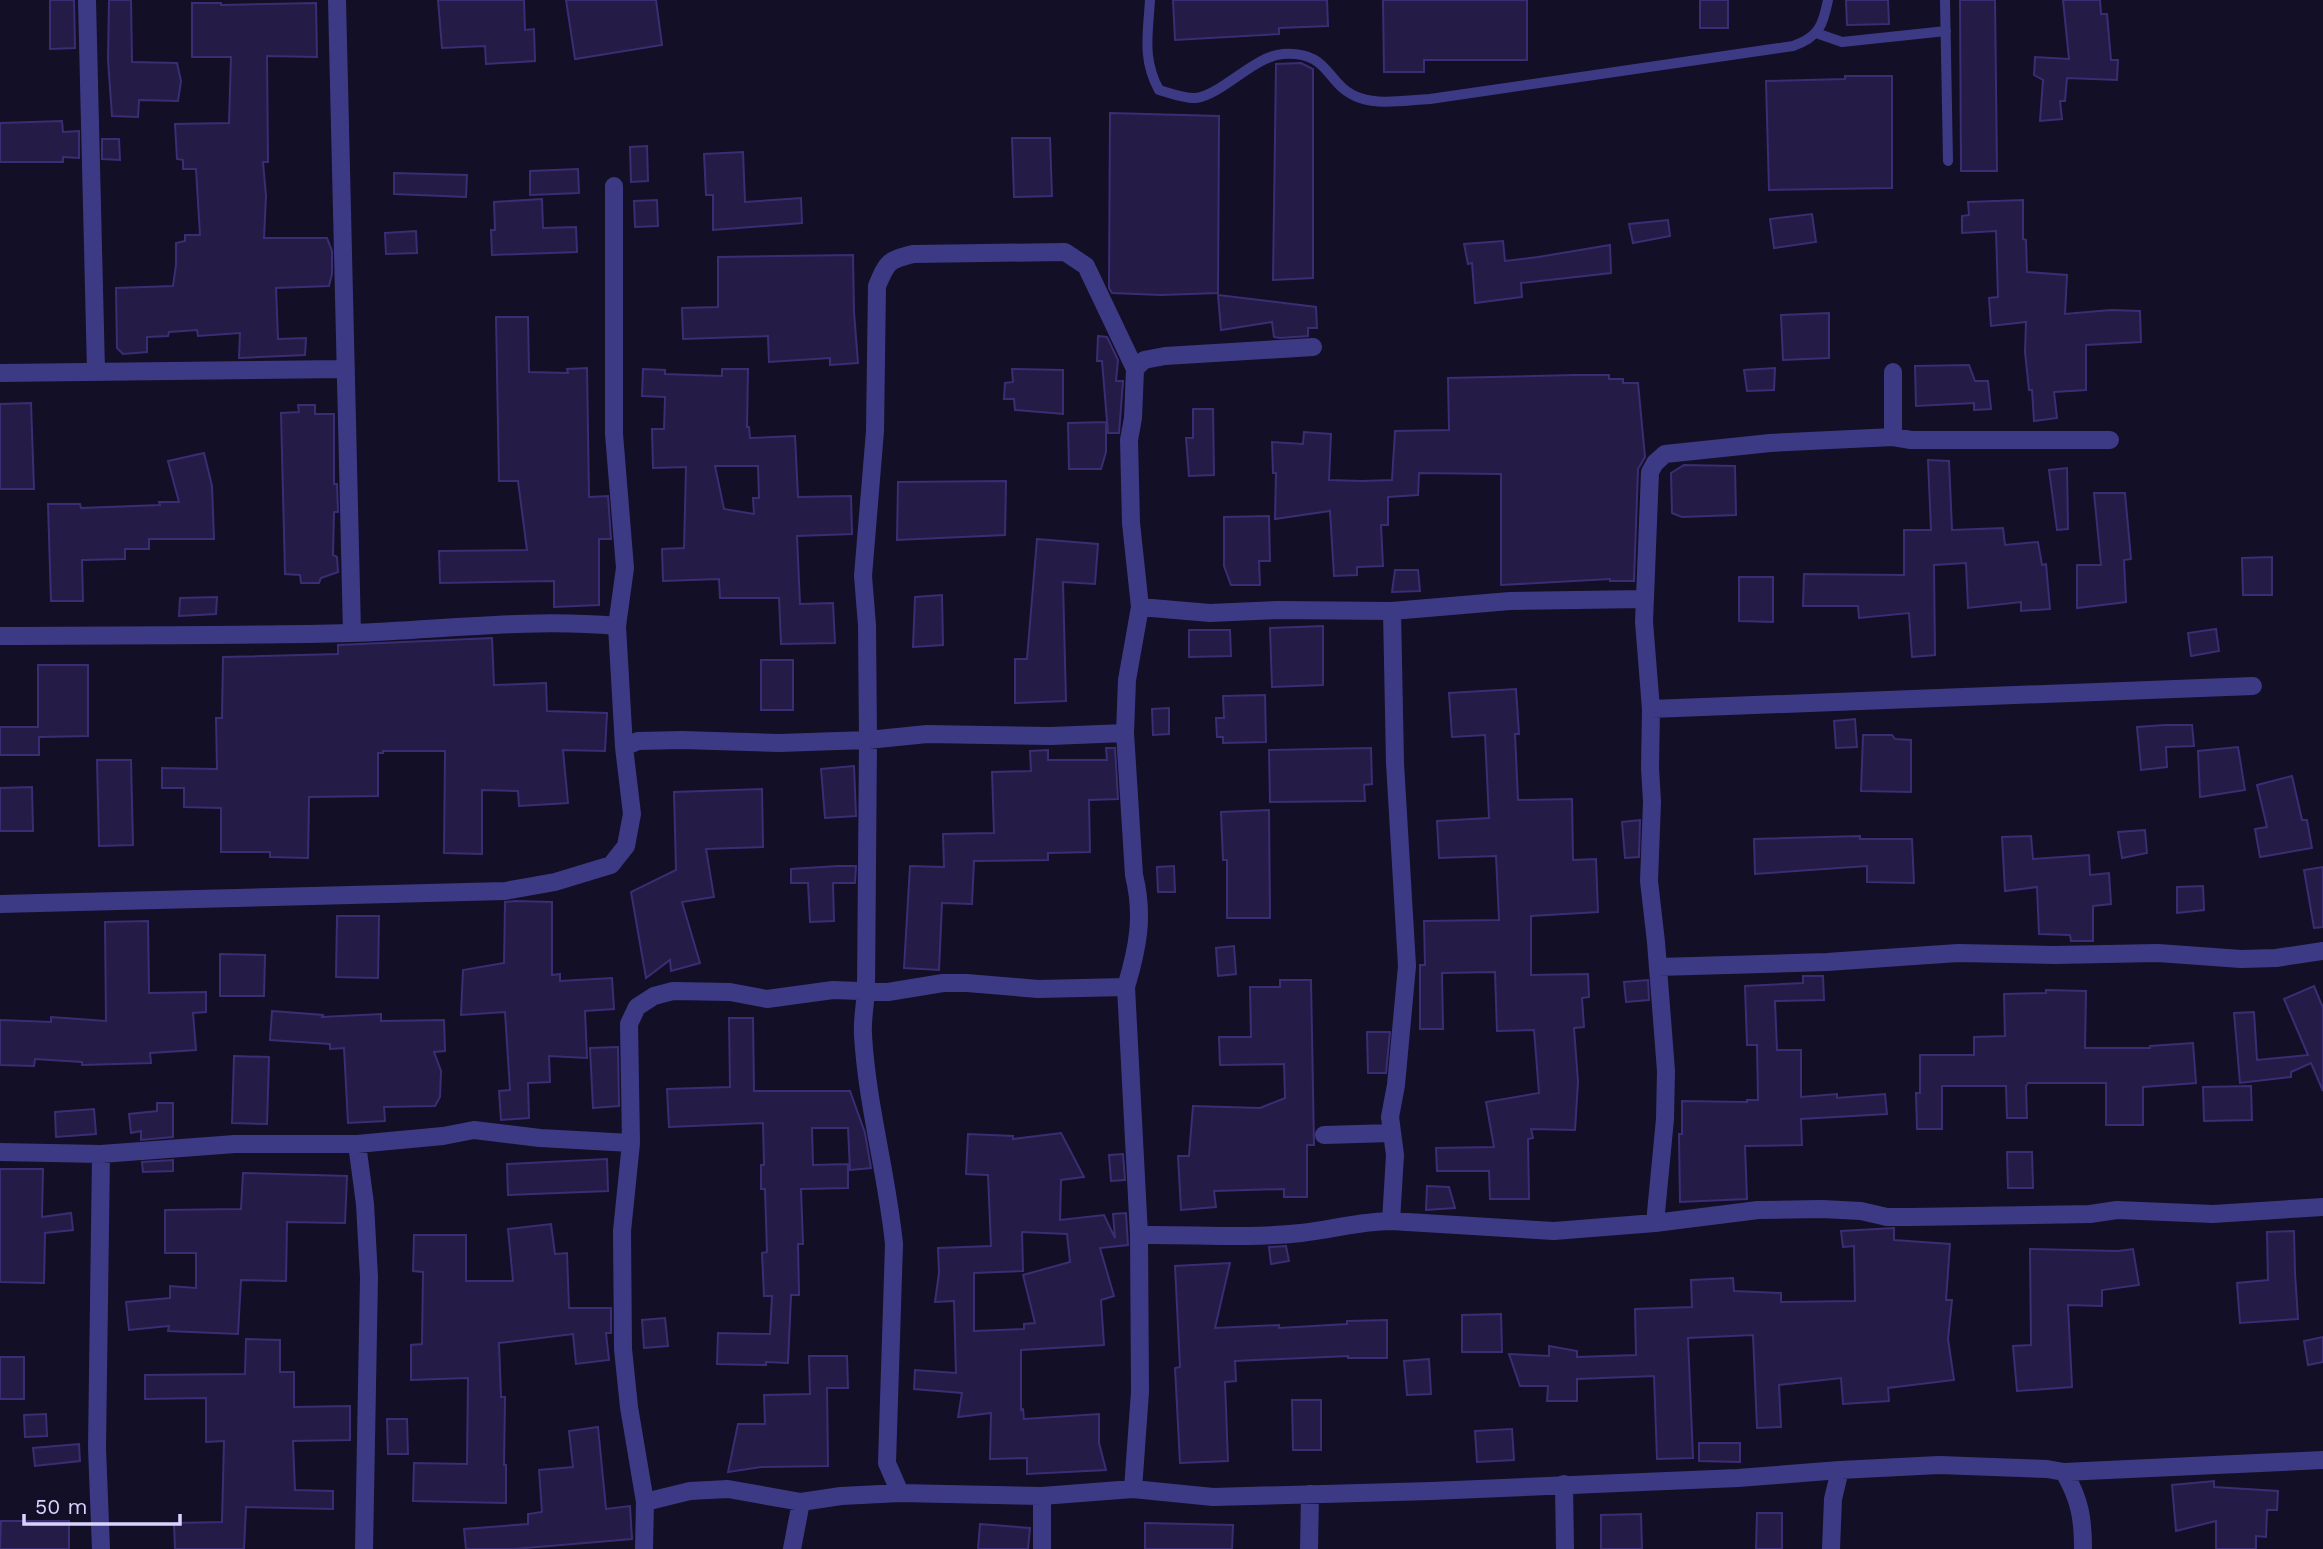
<svg xmlns="http://www.w3.org/2000/svg" width="2323" height="1549" viewBox="0 0 2323 1549" font-family="'Work Sans',sans-serif">
	<style>
		.building { fill: #241b47; stroke: #3b2d73; stroke-width: 2; fill-rule: evenodd }
		.lines { fill: none; stroke-linecap: round; stroke-linejoin: round }
		.service { stroke: #3d3a85; stroke-width: 10 }
		.minor { stroke: #3d3a85; stroke-width: 18 }
	</style>
	<rect width="100%" height="100%" fill="#130f26"/>
	<path class="building" d="M50 0H74L75 48 50 49Z
		M109 0H131L132 62 177 63 181 81 178 101 139 100 138 117 112 116 108 60Z
		M438 0H524L525 30 534 29 535 61 486 64 485 46 442 48Z
		M566 0H656L662 45 575 59Z
		M1173 0H1327L1328 26 1279 28V34L1175 40Z
		M1383 0H1527V60H1424V72H1384Z
		M1700 0H1728V28H1700Z
		M1846 0H1888L1889 24 1847 25Z
		M1960 0H1995L1997 171H1961Z
		M2063 0H2100L2101 14H2107L2111 60H2118L2117 80 2067 78 2065 101H2060L2062 119 2040 121 2043 80 2034 75 2035 57 2069 59Z
		M192 3H221V5L316 3 317 57 267 56 268 162H263L266 196 264 238H327L332 251V274L329 286 276 288 278 339 306 338 305 355 239 358 240 333 198 336 197 330 169 332 168 336 147 337V352L123 354 117 348 116 288 173 286 176 265V243L185 241V235H200L196 169H183V160L177 159 175 124 229 123 231 57H192Z
		M1301 63 1313 69V278L1273 280 1276 64Z
		M1845 76H1892V188L1769 190 1766 81 1845 79Z
		M1110 113 1219 116 1218 293 1161 295 1112 293 1109 288Z
		M62 121 63 132 79 131V158L63 157V162H0V123Z
		M1012 138H1050L1052 196 1014 197Z
		M102 139H119L120 160 102 159Z
		M647 146 648 181 631 182 630 147Z
		M743 152 745 202 801 198 802 223 713 230V195H706L704 154Z
		M578 169 579 193 530 195V171Z
		M394 173 467 175 466 197 394 194Z
		M542 199 543 228 576 227 577 252 492 255 491 230H495L494 202Z
		M657 200 658 226 635 227 634 201Z
		M2023 200V239L2026 240 2027 272 2067 275 2065 314 2111 310 2140 311 2141 342 2086 345V390L2054 392 2057 418 2034 421 2032 390H2029L2025 352 2026 322 1991 326 1989 298 1998 297 1996 231 1962 233V216L1969 215 1968 202Z
		M1812 214 1816 242 1774 248 1770 219Z
		M1668 220 1670 236 1633 243 1629 224Z
		M416 231 417 253 386 254 385 233Z
		M1503 241 1505 261 1538 257 1610 245 1611 273 1521 283 1522 297 1475 303 1472 263 1468 264 1464 244Z
		M853 255 854 312 858 363 830 365V358L769 362 768 336 683 339 682 308 718 307V257Z
		M1218 295 1316 307 1317 328H1308V336L1280 338 1274 337 1272 322 1221 330Z
		M1829 313V358L1783 360 1781 315Z
		M496 317H528L529 372 568 373 567 369 587 368 589 497 608 496 611 539H599V605L554 607V581L440 583 439 551 527 550 518 481H499Z
		M1098 336 1107 337 1118 360 1116 381H1123L1119 433H1108L1102 361H1097Z
		M1969 365 1975 381H1988L1991 409 1974 410V403L1916 406 1915 366Z
		M1775 368 1774 390 1747 391 1744 370Z
		M643 369 665 370V374L722 376V369H748L747 427H749L750 438 795 436 798 497 851 496 852 534 797 536 800 604 833 603 835 643 781 644 779 598H720L719 579 663 581 662 549 684 548 686 467 653 468 652 429H664L665 397 642 396ZM715 466H758L759 498H753L754 514 724 509Z
		M1012 369 1063 370V414L1015 410 1014 399H1004L1005 383 1013 382Z
		M1575 375H1609V379H1623V383H1638L1645 457 1638 469 1634 581H1610V579L1501 585V474L1419 473 1418 495 1388 497V525H1381L1383 566 1357 567V575L1334 576 1330 511 1275 519 1276 473H1273L1272 442 1303 444 1304 432 1331 434 1329 480 1362 481 1392 480 1395 431 1449 430 1448 378Z
		M31 403 34 489H0V404Z
		M298 405H315V414H334V484H337L338 512H334L333 555 337 557 338 572 321 578 319 583H301L300 575 285 574 281 413 299 412Z
		M1193 409H1213L1214 475 1189 476 1186 438H1193Z
		M1106 422V452L1101 469H1069L1068 423Z
		M204 453 212 486 214 539H149V549H125V559L82 560 83 601H51L48 504H80L81 508 160 505 159 502H179L168 461Z
		M1928 460 1949 461 1952 530 2003 528 2005 545 2038 542 2042 565 2046 564 2050 609 2021 611V602L1968 608 1966 563 1934 565 1935 655 1912 657 1909 613 1859 618 1858 606H1803L1804 574 1904 575V530H1931Z
		M1684 465 1735 466 1736 515 1682 517 1672 513 1671 473Z
		M2067 468 2068 529 2057 530 2049 470Z
		M1006 481 1005 535 897 540 898 482Z
		M2094 493H2125L2131 559 2124 560 2126 602 2077 608V565H2101Z
		M1269 516 1270 561H1259L1260 585H1231L1224 566V517Z
		M1037 539 1098 544 1095 584 1063 582 1066 701 1015 703V659H1027Z
		M2272 557V595H2243L2242 558Z
		M1395 570H1418L1420 591 1392 592Z
		M1739 577H1773V622L1739 621Z
		M942 595 943 645 913 647 915 597Z
		M217 597 216 614 179 616 180 598Z
		M1323 626V685L1272 687 1270 628Z
		M2216 629 2219 651 2191 656 2188 633Z
		M1189 630H1230L1231 656 1189 657Z
		M492 638 494 685 546 683 547 711 607 713 605 751 563 750 568 803 519 806 518 791 482 790V854L444 853 445 751H383V753H378V796L309 797 308 858 270 857V852H221V808L184 807V788H162V768L217 769 216 718H222L223 657 338 654V645Z
		M761 660H793V710H761Z
		M38 665H88V736L39 737V755H0V727H38Z
		M1516 689 1519 734H1515L1518 800 1572 799 1573 860 1596 859 1598 912 1531 916V975L1588 974 1589 997 1582 998 1584 1027 1574 1028 1578 1082 1575 1130 1531 1129 1533 1138 1528 1139 1529 1199H1490L1489 1171H1437L1436 1148 1494 1147 1486 1102 1539 1093 1534 1030 1497 1031 1495 972 1442 973 1443 1029H1420V965H1425L1424 921 1499 920 1496 856 1439 858 1437 821 1489 818 1485 735 1452 737 1449 693Z
		M1265 695 1266 742 1223 743V737H1217L1216 718H1224L1223 696Z
		M1169 708V734L1153 735 1152 709Z
		M1855 719 1857 747 1836 748 1834 721Z
		M2165 725H2192L2194 746 2166 747 2167 767 2141 770 2137 727Z
		M1863 735H1892L1895 739 1911 740V792L1861 791Z
		M2238 747 2245 790 2200 797 2198 751Z
		M1106 748H1115L1118 799 1089 800 1090 852 1048 853V860L974 861 972 904 942 903 939 970 904 968 910 866 944 867 943 834 994 833 992 772 1031 771 1030 751 1048 750V760H1107Z
		M1371 748 1372 784 1364 785 1365 801 1270 802 1269 750Z
		M97 760H131L133 845 99 846Z
		M854 766 856 816 825 818 821 769Z
		M2292 776 2302 820H2307L2312 848 2260 857 2255 829 2267 827 2257 785Z
		M32 787 33 831H0V788Z
		M762 789 763 847 706 849 714 897 682 902 700 963 671 971 670 960 646 978 631 892 676 870 674 792Z
		M1269 810 1270 918H1227V860H1223L1221 812Z
		M1640 820 1639 857 1625 858 1622 822Z
		M2145 830 2147 853 2122 858 2118 832Z
		M1860 836V839H1912L1914 883 1867 882V866L1755 874 1754 839Z
		M2031 836 2033 859 2089 855 2090 875 2109 873 2111 904 2093 906V941H2071L2070 935 2039 934 2037 887 2005 891 2002 837Z
		M838 866H856L855 883H833L834 921 810 922 808 883H791V869Z
		M1174 866 1175 892H1158L1157 867Z
		M2323 867V927L2314 928 2304 870Z
		M2203 886 2204 910 2177 913V887Z
		M515 901 552 902V975L560 974V981L612 978 614 1009 585 1011 587 1058 549 1056 550 1082 528 1083 529 1118 501 1120 499 1091 510 1090 505 1012 461 1015 463 970 504 963 505 902Z
		M337 916H379L378 978 336 977Z
		M148 921 149 993 206 992V1012L193 1013 196 1050 150 1053 151 1063 82 1065V1062L35 1059 34 1066 0 1065V1020L51 1022V1017L106 1021 105 922Z
		M1234 946 1236 974 1218 976 1216 948Z
		M220 954 265 955 264 996H220Z
		M1803 976H1823L1824 1000 1775 1001 1777 1050H1801V1097L1837 1094V1098L1885 1094 1887 1114 1801 1119 1802 1145 1745 1146 1747 1199 1680 1202 1679 1134H1682V1101L1747 1102V1100H1758L1757 1045H1747L1745 986 1803 983Z
		M1280 980H1311L1314 1145H1307V1197H1284V1189L1214 1191 1216 1207 1181 1210 1178 1156H1189L1193 1106 1260 1108 1285 1098 1284 1064 1220 1065 1219 1037H1251L1250 987H1280Z
		M1648 980 1649 1000 1626 1002 1624 982Z
		M2314 986 2323 1008V1091L2311 1063 2291 1072V1077L2240 1083 2234 1013 2254 1012 2257 1060 2308 1055 2284 999Z
		M2046 990 2086 991 2085 1048H2150V1046L2193 1043 2196 1083 2143 1087V1125H2106V1083H2028L2026 1086 2027 1118H2007L2006 1086H1942V1129H1917L1916 1093H1920V1055H1974V1037L2005 1036 2004 994 2046 993Z
		M272 1011 323 1015 322 1017 381 1014V1021L444 1020 445 1051 434 1052 441 1071 440 1097 435 1106 384 1107 385 1121 348 1123 344 1048 330 1049V1044L270 1040Z
		M729 1018H753L754 1091H850L865 1133 871 1168 850 1170 848 1128H812L813 1165 848 1164V1188L801 1189 803 1244H798L799 1295H791L788 1363 766 1362V1365L717 1364 718 1333 770 1334 772 1296H764L762 1253 767 1252 765 1189H761V1165H764L763 1123 669 1127 667 1089 730 1087Z
		M1367 1032H1390L1386 1073H1368Z
		M618 1047 619 1106 593 1108 590 1048Z
		M234 1056 269 1057 267 1124 232 1123Z
		M2251 1086 2252 1120 2204 1121 2203 1087Z
		M157 1103H173V1137L141 1140V1131L131 1133 129 1114 157 1111Z
		M94 1109 96 1134 56 1137 55 1112Z
		M1061 1133 1084 1177 1061 1180 1060 1220 1104 1215 1115 1238 1113 1214 1126 1213 1128 1245 1100 1248 1114 1296 1101 1300 1104 1345 1021 1350V1410L1023 1409 1024 1419 1099 1414V1443L1106 1470 1027 1474V1458L990 1459 991 1413 958 1417 962 1393 914 1389 915 1370 956 1373 954 1301 935 1302 939 1273 938 1248 991 1246 988 1175 966 1174 968 1134 1013 1136V1139ZM1022 1232 1067 1234 1070 1262 1023 1275 1035 1323 1024 1324V1329L974 1331V1273L1023 1271Z
		M2007 1152H2032L2033 1188H2008Z
		M1123 1154 1125 1180 1111 1181 1109 1155Z
		M607 1159 608 1191 508 1195 507 1164Z
		M173 1160V1171L143 1172 142 1162Z
		M0 1169H43L42 1217 71 1213 73 1230 45 1233 44 1283 0 1282Z
		M243 1173 347 1176 345 1223 287 1222 286 1281 241 1280 238 1334 168 1331 169 1326 129 1330 126 1302 170 1298V1286L196 1288V1253H165V1210L241 1209Z
		M1427 1186 1449 1187 1455 1208 1426 1210Z
		M551 1224 555 1254 567 1253 569 1308H611V1333H606L609 1360 576 1364 573 1334 499 1343 501 1397H505L504 1465H506V1503L413 1501 414 1463 467 1464 468 1378 411 1380V1345L422 1344 423 1272 413 1271 414 1235H466V1281H513L508 1229Z
		M1894 1228V1240L1950 1244 1946 1300H1952L1948 1339 1954 1380 1888 1388 1889 1401 1843 1404 1841 1378 1779 1385 1781 1427 1757 1428 1753 1335 1688 1338 1693 1458 1657 1459 1654 1376 1577 1379V1401H1547L1548 1386H1520L1509 1354 1549 1356V1346L1577 1351V1357L1636 1355 1635 1309 1692 1307 1691 1280 1733 1278 1734 1291 1781 1293V1302L1855 1301 1854 1246 1843 1247 1841 1231Z
		M2294 1231 2295 1273 2298 1319 2240 1323 2237 1283 2268 1280 2267 1232Z
		M1286 1246 1289 1261 1271 1264 1269 1247Z
		M2030 1249 2118 1251 2133 1249 2139 1285 2102 1290V1306L2068 1305 2072 1387 2017 1391 2013 1346 2031 1345Z
		M1230 1263 1215 1328 1279 1325V1328L1347 1324V1321L1387 1320V1358H1348V1356L1235 1361 1236 1381 1225 1382 1228 1461 1180 1463 1175 1368 1180 1367 1175 1266Z
		M1501 1314 1502 1352H1462V1315Z
		M665 1318 668 1346 644 1348 642 1320Z
		M2323 1337V1362L2308 1365 2304 1341Z
		M246 1339 280 1340V1372H294V1407L350 1406V1440L293 1441 295 1490 333 1491V1509L246 1507 244 1549H175L174 1523 222 1522 224 1441 206 1442V1398L145 1399V1375L245 1374Z
		M809 1356H847L848 1388H827L828 1466 761 1467 728 1472 738 1424H765L764 1395 810 1394Z
		M0 1357H24V1399H0Z
		M1429 1359 1431 1394 1407 1395 1404 1361Z
		M1292 1400H1321V1450H1293Z
		M46 1414 47 1436 25 1437 24 1415Z
		M387 1419H407L408 1454H388Z
		M598 1427 606 1509 630 1506 632 1539 514 1549H466L464 1529 528 1524V1514L542 1512 539 1470 573 1467 569 1431Z
		M1512 1429 1514 1460 1477 1462 1475 1431Z
		M1699 1443H1740V1462L1699 1461Z
		M79 1444 80 1461 35 1466 33 1448Z
		M2214 1481V1487L2278 1491 2277 1510H2267L2266 1537 2256 1536V1549H2216V1521L2176 1531 2172 1485Z
		M1757 1513H1782V1549H1756Z
		M1641 1514 1642 1549H1601V1515Z
		M1 1521H69V1549H0Z
		M1145 1523 1233 1525 1232 1549H1145Z
		M980 1524 1030 1528 1028 1549H978Z"/>
	<g class="lines">
		<path class="service" d="M1150 0C1148 34 1142 59 1159 90 1170 93 1185 99 1196 98 1223 94 1254 56 1283 54 1332 51 1325 86 1360 98 1381 105 1407 100 1430 99L1793 46C1819 37 1823 25 1828 0
			M1945 0 1948 161
			M1816 33 1842 42 1946 31"/>
		<path class="minor" d="M87 0 96 371
			M337 0 352 633
			M1893 372V437
			M0 373 345 369
			M1140 607 1210 613 1277 610 1392 611 1510 601 1645 599
			M0 636C117 635 234 636 351 633 440 630 528 618 617 626L625 568 614 434V186
			M1651 709 2253 686
			M624 747 638 741 682 740 779 743 868 740 927 734 1051 736 1125 733
			M0 904 505 891 555 882 611 865 626 846 632 814 624 747 617 626
			M1658 967 1827 962 1958 953 2054 955 2158 953 2241 959 2276 958 2323 951
			M1324 1135 1391 1133
			M357 1144 365 1204 369 1277 364 1549
			M0 1152 101 1154 235 1144H357L443 1136 474 1130 540 1138 631 1143
			M101 1154 97 1448 101 1549
			M1391 1221 1395 1155 1390 1117 1396 1085 1407 966 1395 763 1392 611
			M1655 1223 1665 1119 1666 1071 1656 942 1649 881 1652 802 1650 768 1651 709 1644 622 1650 472 1655 463 1665 454 1770 443 1893 437 1911 440H2110
			M1139 1235C1193 1234 1247 1239 1301 1233 1331 1230 1361 1221 1391 1221L1554 1231 1655 1223 1758 1210 1822 1209 1861 1211 1887 1217H1910L2090 1214 2117 1210 2213 1214 2323 1207
			M2064 1472C2080 1500 2083 1518 2083 1549
			M1564 1484 1565 1549
			M1133 1489 1140 1392 1139 1235 1126 987C1138 947 1144 916 1134 875L1125 733 1127 680 1140 607 1131 523 1129 440 1133 418 1135 369 1144 360 1165 356 1313 347
			M900 1493 887 1463 894 1244C887 1174 867 1105 863 1035 862 1020 865 1006 866 991L868 740 867 625 863 576 875 431 877 286C887 262 888 260 913 254L1065 252 1086 266 1135 369
			M645 1502 690 1491 728 1489 801 1502 841 1496 900 1493 1042 1496 1133 1489 1213 1497 1431 1491 1738 1478 1840 1470 1939 1465 2047 1469 2064 1472 2323 1460
			M644 1549 645 1502 629 1407 623 1349 622 1231 631 1143 629 1024 637 1007 654 996 673 991 730 992 767 999 833 990 888 992 943 983H967L1038 989 1126 987
			M792 1549 801 1502
			M1042 1549V1496
			M1309 1549 1310 1494
			M1831 1549 1833 1499 1840 1470"/>
	</g>
	<path d="M24 1514v10h156v-10" fill="none" stroke="#d9d4ff" stroke-width="3.5"/>
	<text x="35" y="1514" font-size="21" fill="#d9d4ff" stroke="#130f26" stroke-width="5" paint-order="stroke">50 m</text>
</svg>
